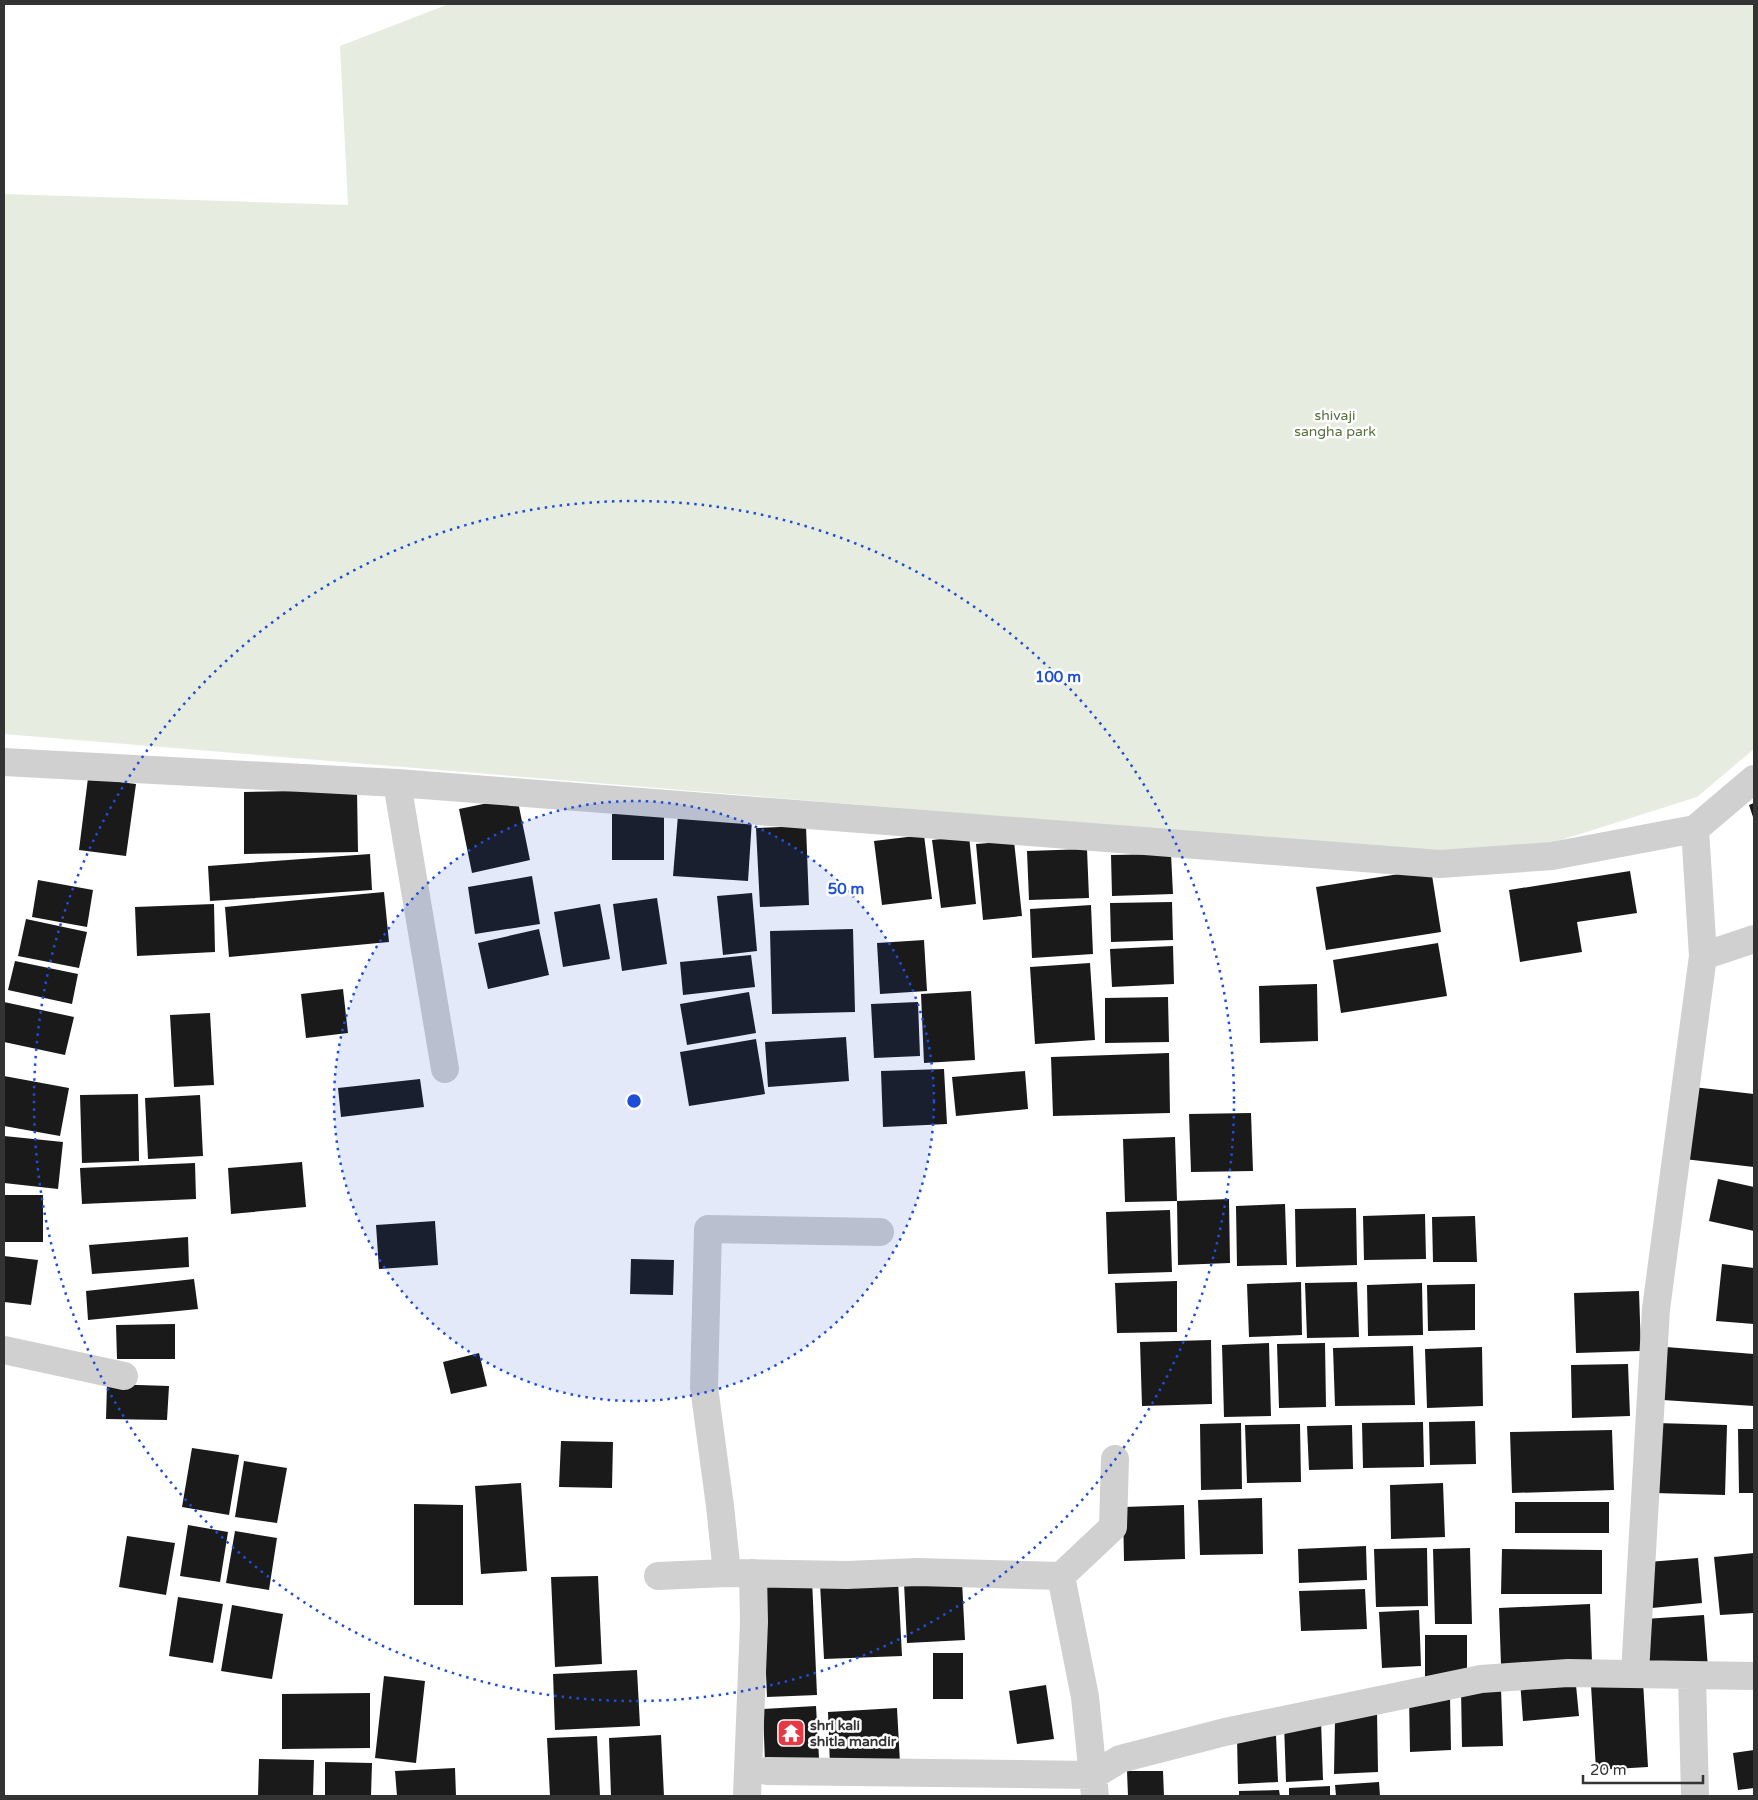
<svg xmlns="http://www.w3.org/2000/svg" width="1758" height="1800" viewBox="0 0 1758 1800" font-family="'Varela Round',sans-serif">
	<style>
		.green { fill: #e6ecdf }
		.building { fill: #1a1a1a }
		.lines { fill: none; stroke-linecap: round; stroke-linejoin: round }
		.minor { stroke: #d0d0d0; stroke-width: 28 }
		.ring { fill: none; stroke: #1d4ed8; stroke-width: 2.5; stroke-dasharray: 2.5 5 }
		.labels { text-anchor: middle; stroke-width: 5; stroke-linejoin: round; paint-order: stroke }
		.park-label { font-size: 14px; fill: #56703f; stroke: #fff }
		.poi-label { font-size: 14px; font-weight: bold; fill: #333; stroke: #fff; text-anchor: start }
		.centre { fill: #1d4ed8; stroke: #fff; stroke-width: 2.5 }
		.ring-label { font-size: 15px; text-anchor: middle; font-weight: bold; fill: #1d4ed8; stroke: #fff; stroke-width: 5; stroke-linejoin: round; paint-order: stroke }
	</style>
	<rect width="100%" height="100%" fill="#fff"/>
	<path class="green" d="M449 4H1754V749L1697 797 1504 858 4 734V194L348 205 340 46Z"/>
	<path class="building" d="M88 778 136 784 126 856 79 850Z
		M357 790 358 852 244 854V792Z
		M517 797 530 860 472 873 459 809Z
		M1754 803V820L1749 805Z
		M612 814H664V860H612Z
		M678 815 752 819 748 881 673 876Z
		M806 826 809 905 760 907 756 828Z
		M924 835 932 899 882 905 874 841Z
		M969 836 976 904 941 908 932 840Z
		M1014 841 1022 916 983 920 976 844Z
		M1087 849 1089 898 1029 900 1027 851Z
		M370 854 372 890 210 901 208 866Z
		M1171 854 1173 894 1112 896 1111 855Z
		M1431 869 1441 932 1326 950 1316 887Z
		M1630 871 1637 913 1577 922 1582 952 1520 962 1509 890Z
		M532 876 540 924 475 934 468 887Z
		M38 880 93 890 87 927 32 917Z
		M384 892 389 942 229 957 225 907Z
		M752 893 757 951 723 955 717 896Z
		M657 898 667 964 622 971 613 904Z
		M1172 902 1173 940 1111 942 1110 903Z
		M214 904 215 952 137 956 135 907Z
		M600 904 610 959 563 967 554 912Z
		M1091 905 1093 954 1032 958 1030 909Z
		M26 919 87 932 79 968 18 956Z
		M539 929 549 975 488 989 478 943Z
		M853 929 855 1012 772 1014 770 931Z
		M924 940 927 991 880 994 877 943Z
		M1438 943 1447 996 1341 1013 1333 960Z
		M1173 946 1174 984 1112 987 1110 949Z
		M751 955 755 987 683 995 680 962Z
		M15 961 78 974 72 1004 8 990Z
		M1090 963 1095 1040 1035 1044 1030 967Z
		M1317 984 1318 1041 1260 1043 1259 986Z
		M343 989 348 1033 306 1038 301 994Z
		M971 991 975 1060 924 1063 921 994Z
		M749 992 756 1033 687 1045 680 1004Z
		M1168 997 1169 1042 1105 1043V998Z
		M4 1002 74 1017 65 1055 4 1042Z
		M918 1002 920 1056 874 1058 871 1004Z
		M210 1013 214 1085 174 1087 170 1015Z
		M846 1037 849 1081 768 1087 765 1042Z
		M756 1039 765 1094 689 1106 680 1052Z
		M1169 1053 1170 1113 1053 1116 1051 1057Z
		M944 1069 947 1124 883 1127 881 1071Z
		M1025 1071 1028 1109 956 1116 952 1077Z
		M4 1076 69 1088 60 1136 4 1126Z
		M420 1079 424 1107 341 1117 338 1088Z
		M1693 1087 1754 1094V1167L1684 1159Z
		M138 1094 139 1161 82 1163 80 1095Z
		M200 1095 203 1156 148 1159 145 1098Z
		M1251 1113 1253 1171 1191 1172 1189 1114Z
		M4 1136 63 1142 58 1189 4 1183Z
		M1175 1137 1177 1201 1125 1202 1123 1139Z
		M302 1162 306 1207 231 1214 228 1168Z
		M195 1163 196 1199 82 1204 80 1168Z
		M1718 1179 1754 1187V1231L1709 1221Z
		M4 1195H43V1242H4Z
		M1229 1199 1230 1263 1178 1265 1177 1201Z
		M1285 1204 1287 1265 1237 1266 1236 1206Z
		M1356 1208 1357 1265 1296 1267 1295 1209Z
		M1170 1210 1172 1272 1108 1274 1106 1212Z
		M1425 1214 1426 1259 1364 1260 1363 1216Z
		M1475 1216 1477 1262H1433L1432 1217Z
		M435 1221 438 1265 379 1269 376 1225Z
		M188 1237 189 1267 92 1274 89 1245Z
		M4 1256 38 1260 31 1305 4 1302Z
		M631 1259 674 1260 673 1295 630 1294Z
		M1722 1264 1754 1268V1324L1716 1321Z
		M194 1279 198 1309 88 1320 86 1291Z
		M1177 1281V1332L1117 1333 1115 1283Z
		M1301 1282 1302 1335 1249 1337 1247 1284Z
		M1357 1282 1359 1337 1307 1338 1305 1283Z
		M1422 1283 1423 1335 1368 1336 1367 1285Z
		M1475 1284V1330L1428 1331 1427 1285Z
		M1639 1291 1641 1351 1576 1353 1574 1293Z
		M175 1324V1359H117L116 1325Z
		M1211 1340 1212 1404 1142 1406 1140 1342Z
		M1269 1343 1271 1416 1224 1417 1222 1345Z
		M1325 1343 1326 1407 1279 1408 1277 1344Z
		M1413 1346 1415 1405 1335 1406 1333 1348Z
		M1482 1347 1483 1406 1427 1408 1425 1349Z
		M1666 1347 1754 1354V1406L1663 1400Z
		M479 1353 487 1386 451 1394 443 1362Z
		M1628 1364 1630 1416 1572 1418 1571 1365Z
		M107 1384 169 1386 167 1420 106 1419Z
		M1475 1421 1476 1464 1430 1465 1429 1422Z
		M1423 1422 1424 1467 1363 1468 1362 1423Z
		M1241 1423 1242 1489 1201 1490 1200 1424Z
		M1656 1423 1727 1425 1725 1495 1654 1493Z
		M1300 1424 1301 1482 1247 1483 1245 1425Z
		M1352 1425 1353 1469 1309 1470 1307 1426Z
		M1738 1429H1754V1493H1739Z
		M1612 1430 1614 1490 1512 1493 1510 1432Z
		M561 1441 613 1442 612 1488 559 1487Z
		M192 1448 239 1455 229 1515 182 1507Z
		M244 1461 287 1468 277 1523 235 1517Z
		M521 1483 527 1571 481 1574 475 1486Z
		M1443 1483 1445 1537 1391 1539 1390 1485Z
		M1262 1498 1263 1554 1200 1555 1198 1500Z
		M1515 1502H1609V1533H1515Z
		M414 1504 463 1505V1605H414Z
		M1184 1505 1185 1559 1124 1561 1123 1507Z
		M188 1525 228 1532 220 1582 180 1576Z
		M235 1531 277 1538 269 1590 226 1583Z
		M127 1536 175 1543 166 1595 119 1587Z
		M1366 1546 1367 1580 1299 1583 1298 1549Z
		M1427 1548 1428 1606 1376 1607 1374 1549Z
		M1470 1548 1472 1624H1435L1433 1549Z
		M1502 1549 1602 1550V1594H1501Z
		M1754 1553V1613L1720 1615 1714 1557Z
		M1698 1558 1702 1603 1652 1608 1648 1562Z
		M598 1576 602 1664 555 1667 551 1577Z
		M812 1579 817 1695 767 1697 762 1581Z
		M898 1580 902 1656 824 1659 820 1583Z
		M962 1581 965 1640 907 1643 904 1583Z
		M1365 1589 1367 1629 1301 1631 1299 1591Z
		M178 1597 223 1604 213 1663 169 1656Z
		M1590 1604 1592 1662 1501 1665 1499 1608Z
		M232 1605 283 1614 272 1679 221 1671Z
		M1419 1610 1421 1666 1382 1668 1379 1612Z
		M1704 1615 1708 1668 1648 1673 1645 1619Z
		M1425 1635H1467V1677H1425Z
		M933 1653H963V1699H933Z
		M637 1670 640 1726 555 1730 553 1674Z
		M1575 1675 1579 1716 1523 1721 1520 1680Z
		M384 1676 425 1681 416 1763 375 1758Z
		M1643 1681 1648 1767 1596 1770 1591 1685Z
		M1046 1685 1054 1739 1017 1744 1009 1691Z
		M1501 1688 1503 1746 1462 1747 1461 1689Z
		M370 1693V1748L282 1749V1694Z
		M1450 1695 1451 1750 1410 1752 1409 1696Z
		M816 1706 819 1758 765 1763 763 1709Z
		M897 1708 900 1763 830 1767 828 1712Z
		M1377 1711 1378 1772 1334 1774 1335 1719Z
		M1321 1720 1323 1780 1286 1782 1284 1723Z
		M661 1735 664 1796H611L609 1738Z
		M1276 1735 1278 1782 1238 1784 1237 1736Z
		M597 1736 600 1796H550L547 1738Z
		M1754 1750V1788L1738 1790 1733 1753Z
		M259 1759 314 1760 313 1796H258Z
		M325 1762 372 1763 371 1796H325Z
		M455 1768 456 1796H397L395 1771Z
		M1127 1771H1163L1164 1796H1128Z
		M1379 1782 1380 1796H1336L1335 1785Z
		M1330 1786V1796H1289V1788Z
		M1279 1790 1280 1796H1239V1791Z"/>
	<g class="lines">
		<path class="minor" d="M4 762 397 783 1440 864 1552 856 1695 829 1754 779
			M397 783 445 1069
			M1703 956 1754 939
			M880 1232 708 1229 704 1387 720 1506 727 1573 847 1575 917 1572 1061 1576 1085 1697 1095 1796
			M4 1350 124 1376
			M658 1576 727 1573
			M1061 1576 1113 1527 1115 1459
			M1635 1673 1656 1309 1703 956 1695 829
			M1692 1676 1695 1796
			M767 1771 1094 1775 1120 1759 1225 1732 1481 1679 1568 1673 1754 1676
			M747 1796 754 1622 753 1573"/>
	</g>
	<circle cx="634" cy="1101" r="300" fill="#1d4ed8" fill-opacity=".12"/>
	<g class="ring">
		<circle cx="634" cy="1101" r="300"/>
		<circle cx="634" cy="1101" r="600"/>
	</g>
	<defs>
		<symbol id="temple-square" viewBox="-11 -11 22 22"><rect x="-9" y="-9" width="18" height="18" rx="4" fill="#e63946" stroke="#fff"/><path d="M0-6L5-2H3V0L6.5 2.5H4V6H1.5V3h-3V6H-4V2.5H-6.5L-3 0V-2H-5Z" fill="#fff"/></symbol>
	</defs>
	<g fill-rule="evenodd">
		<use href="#temple-square" x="775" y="1717" width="32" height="32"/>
	</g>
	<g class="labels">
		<g class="park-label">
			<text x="1335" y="420">shivaji<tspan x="1335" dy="16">sangha park</tspan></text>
		</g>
		<g class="poi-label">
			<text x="810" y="1730">shri kali<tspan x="810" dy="16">shitla mandir</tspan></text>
		</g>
	</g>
	<circle cx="634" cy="1101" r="8" class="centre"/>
	<g class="ring-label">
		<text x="1058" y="682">100 m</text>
		<text x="846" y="894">50 m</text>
	</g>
	<rect width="1758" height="1800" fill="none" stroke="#333333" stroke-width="10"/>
	<path d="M1583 1775v8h120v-8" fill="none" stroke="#333333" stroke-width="2.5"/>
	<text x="1590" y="1775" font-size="15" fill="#333333" stroke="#ffffff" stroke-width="4" paint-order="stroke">20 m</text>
</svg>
